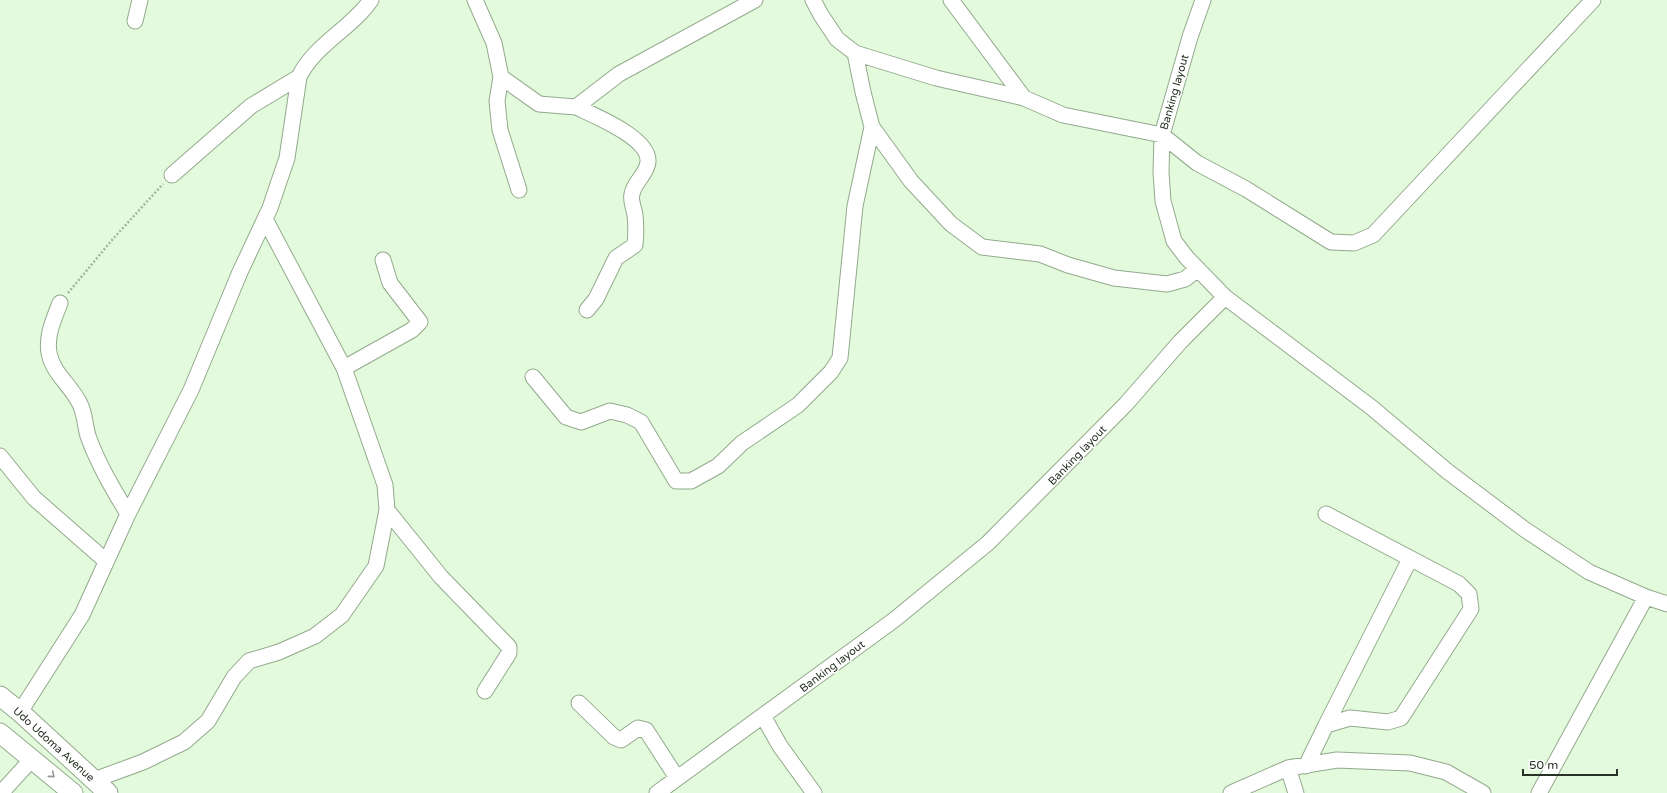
<svg xmlns="http://www.w3.org/2000/svg" width="1667" height="793" viewBox="0 0 1667 793" font-family="'Varela Round',sans-serif">
	<style>
		.lines { fill: none; stroke-linecap: round; stroke-linejoin: round }
		.minor-casing { stroke: #93a98d; stroke-width: 17 }
		.major-casing { stroke: #93a98d; stroke-width: 21 }
		.path { stroke: #a3b69e; stroke-width: 2.5; stroke-dasharray: 2 2; stroke-linecap: butt }
		.minor { stroke: #fff; stroke-width: 15 }
		.major { stroke: #fff; stroke-width: 19 }
		.oneway { stroke: #949893 }
		.labels { text-anchor: middle; stroke-width: 3; stroke-linejoin: round; paint-order: stroke }
		.street-label { font-size: 11px; fill: #293227; stroke: #fff }
	</style>
	<rect width="100%" height="100%" fill="#e3fbdc"/>
	<g class="lines">
		<defs>
			<path id="minor" d="M475 0 494 43 501 77 539 104 576 107 619 74 755 0
				M813 0 821 15 837 39 855 53 936 78 1024 98 1063 115 1162 135 1197 163 1246 189 1331 242 1354 243 1373 235 1593 0
				M951 0 1024 98
				M135 21 140 0
				M501 77 497 101 500 130 519 190
				M576 107C595 116 650 138 648 162 647 174 634 182 632 194 630 200 634 208 635 215 636 225 636 236 635 245L616 258 596 299 587 310
				M872 127 911 181 951 224 982 247 1040 254 1068 265 1114 278 1167 284 1185 279 1198 269
				M172 175 251 106 299 77
				M1225 297 1371 407 1447 471 1524 529 1589 572 1646 597 1667 604
				M60 303C54 319 46 335 49 353 53 374 71 385 80 404 85 414 85 426 88 436 98 464 113 489 128 514
				M344 368 412 330 420 322 390 283 383 260
				M533 377 566 417 581 422 610 411 627 415 641 422 676 481H691L718 466 742 443 798 405 831 372 840 358 855 206 872 127 863 92 855 53
				M0 456 34 498 106 561
				M387 510 441 577 509 647V653L485 691
				M579 703 614 737 621 740 638 728 646 730 677 778
				M20 712 82 615 128 514 191 390 240 272 270 208 287 158 299 77C314 45 351 29 371 0
				M763 716 780 746 814 793
				M1326 725 1410 559
				M1306 766 1326 725 1350 718 1388 722 1401 718 1471 609 1469 594 1459 584 1326 514
				M1288 768 1296 793
				M94 780 143 762 184 742 208 721 234 677 249 661 279 652 315 636 342 615 376 566 387 510 385 485 344 368 265 219
				M1 793 32 759
				M657 793 894 620 988 543 1126 404 1180 342 1225 297 1187 258 1174 241 1163 201 1161 172 1162 135 1190 37 1203 0
				M1231 793 1288 768 1337 760 1410 763 1446 772 1483 793
				M1539 793 1646 597"/>
			<path id="major" d="M0 696 20 712 108 793
				M0 733 73 793"/>
		</defs>
		<use href="#minor" class="minor-casing"/>
		<use href="#major" class="major-casing"/>
		<path class="path" d="M68 293 112 240 163 184"/>
		<use href="#minor" class="minor"/>
		<use href="#major" class="major"/>
	</g>
	<defs><path id="oneway-chevron" d="M-2-3.5L2.5 0L-2 3.5" fill="none" stroke-width="1.6" stroke-linecap="round" stroke-linejoin="round"/></defs>
	<use class="oneway" href="#oneway-chevron" transform="translate(52 775) rotate(40)"/>
	<g class="labels">
		<g class="street-label">
			<text transform="translate(1174 92) rotate(-74)" y="4">Banking layout</text>
			<text transform="translate(1077 455) rotate(-46)" y="4">Banking layout</text>
			<text transform="translate(832 666) rotate(-37)" y="4">Banking layout</text>
			<text transform="translate(54 744) rotate(42)" y="4">Udo Udoma Avenue</text>
		</g>
	</g>
	<path d="M1523 769v6h94v-6" fill="none" stroke="#293227" stroke-width="2"/>
	<text x="1529" y="769" font-size="12" fill="#293227" stroke="#ffffff" stroke-width="3" paint-order="stroke">50 m</text>
</svg>
